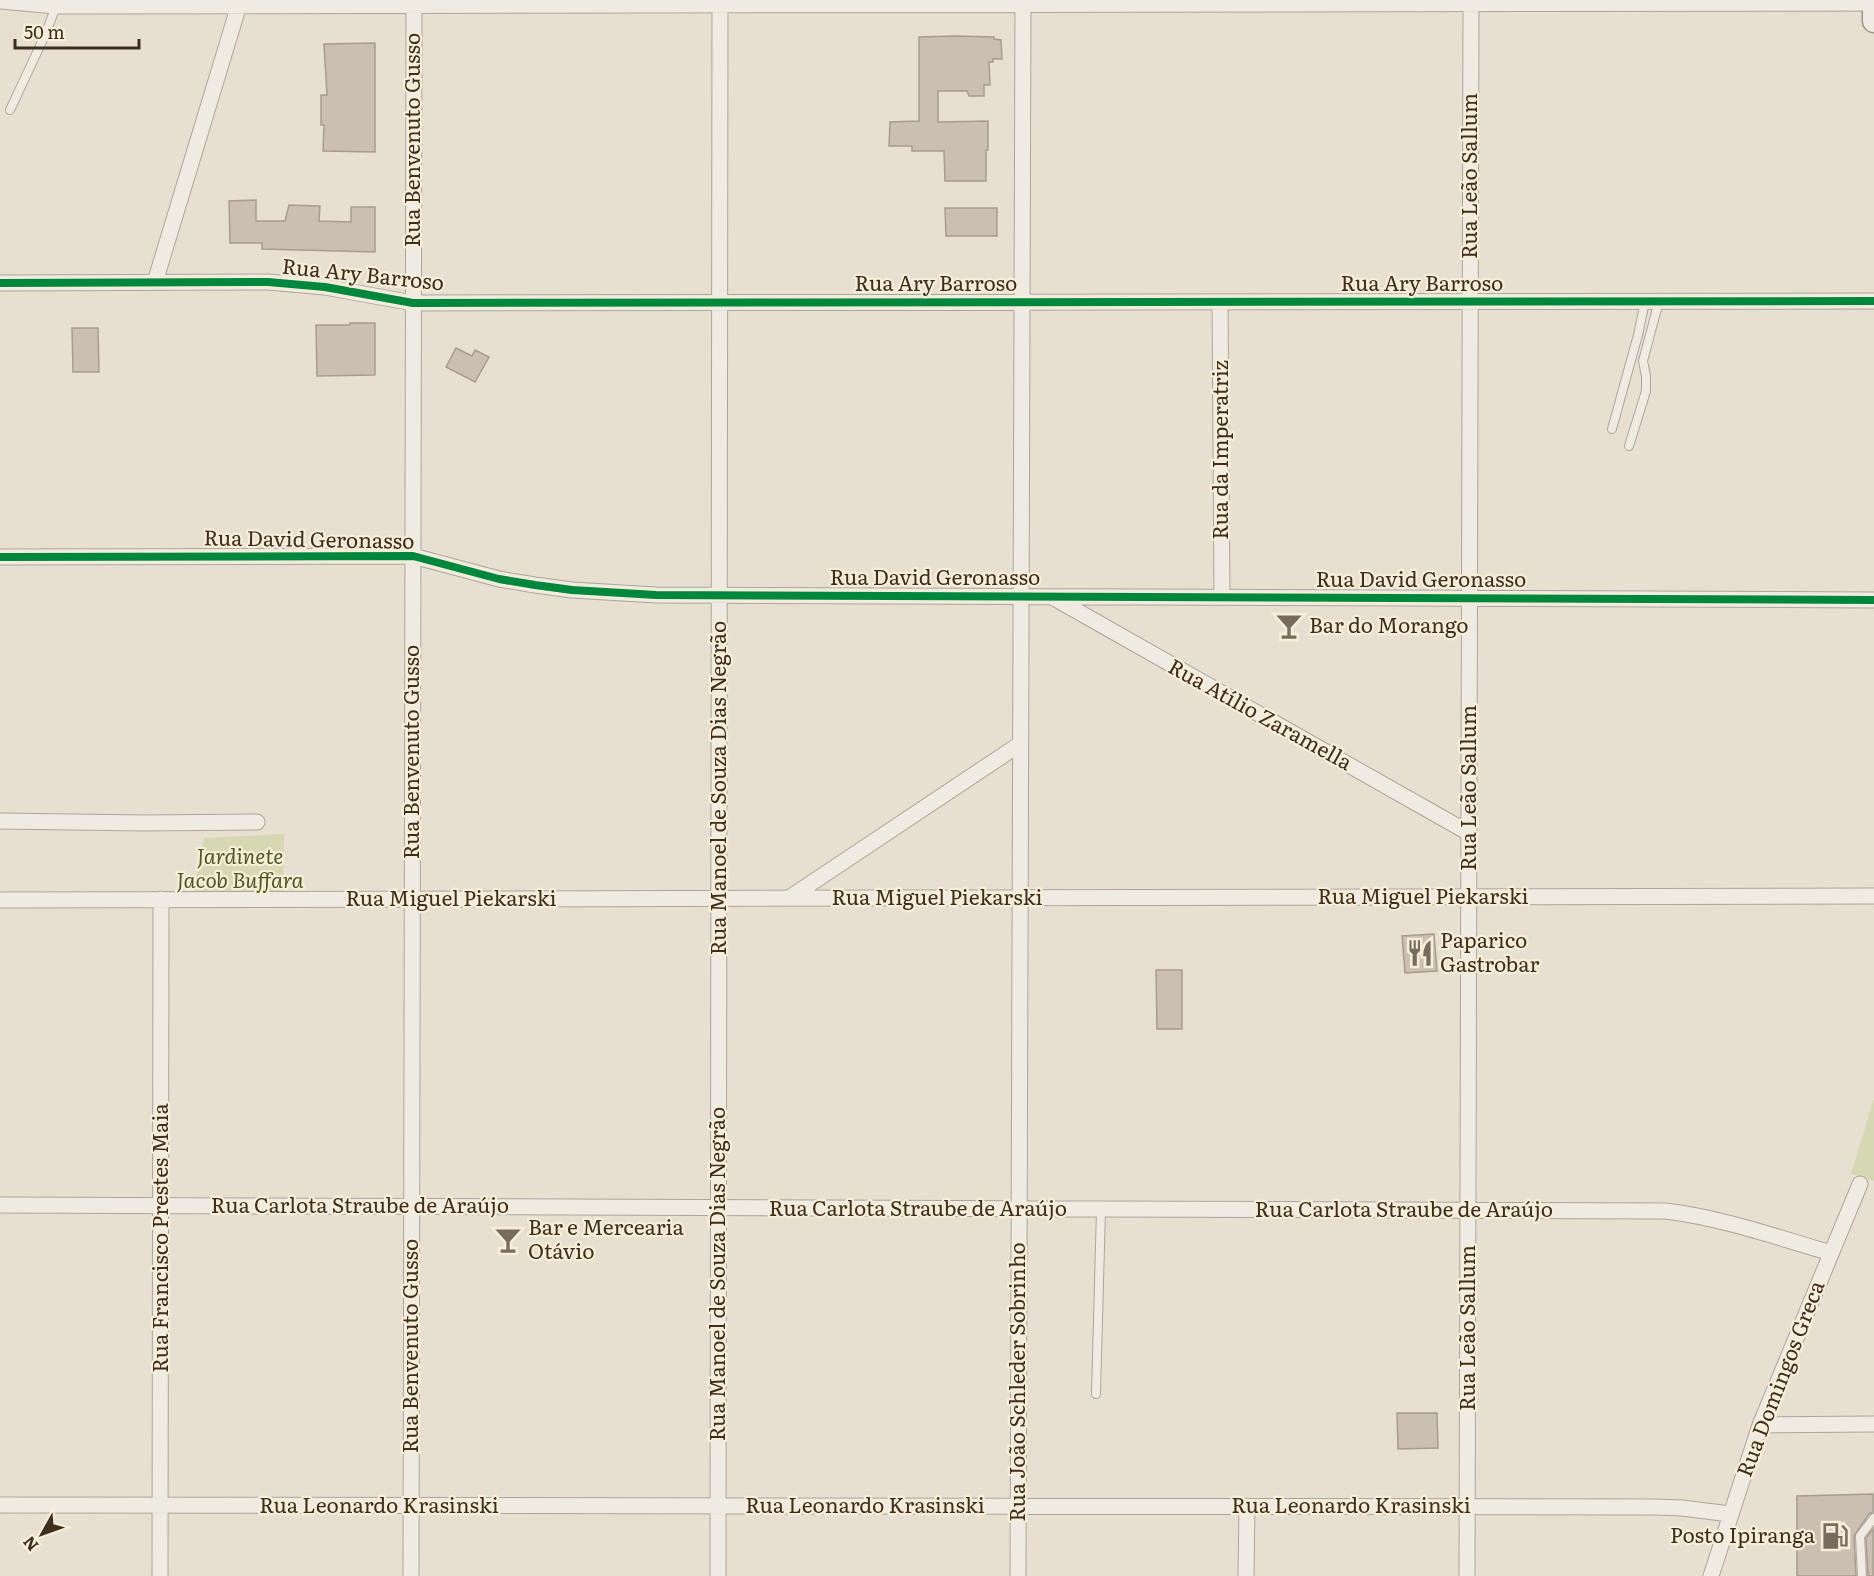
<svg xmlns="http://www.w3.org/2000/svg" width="1874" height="1576" viewBox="0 0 1874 1576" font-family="Literata,serif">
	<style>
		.green { fill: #d6d7b3 }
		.building { fill: #cbbfb2; stroke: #a89c90; stroke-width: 1.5 }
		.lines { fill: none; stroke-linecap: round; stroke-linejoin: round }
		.service-casing { stroke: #ada599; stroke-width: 10 }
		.minor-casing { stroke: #ada599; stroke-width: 17 }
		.secondary-casing { stroke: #9c958a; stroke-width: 25 }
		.service { stroke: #efebe3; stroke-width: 8 }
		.minor { stroke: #efebe3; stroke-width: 15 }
		.secondary { stroke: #efebe3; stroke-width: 22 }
		.cycleway-casing { stroke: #f7eed8; stroke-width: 11 }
		.cycleway { stroke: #00873e; stroke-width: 8 }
		.labels { text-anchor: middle; stroke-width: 4.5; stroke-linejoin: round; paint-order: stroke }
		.street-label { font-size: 21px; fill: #3d2e20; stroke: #f7eed8 }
		.poi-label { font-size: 21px; fill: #3d2e20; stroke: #f7eed8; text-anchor: start }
		.park-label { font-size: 21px; font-style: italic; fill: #4d5a26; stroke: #f7eed8 }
	</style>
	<rect width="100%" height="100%" fill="#e7e0d1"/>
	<path class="green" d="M284 834 283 901 191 904 204 838Z
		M1874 1098V1181L1851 1174Z"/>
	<path class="building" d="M956 36 994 37V39L1001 40 1002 59H993V62H989L990 85H984V96H969L967 91H938V122L988 121V150H986V181H945L944 151H912V146H889L890 122 919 121V37Z
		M375 43V152L323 151 324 125H321V95H327L324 44Z
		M256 200V221H285L289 205 320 206 319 221 351 222V207H375V252L262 249V243H230L229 201Z
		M945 208H997V236H946Z
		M350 323H375V375L317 376 316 325H350Z
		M72 328H98L99 372H73Z
		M456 348 472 356 475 350 489 357 475 382 446 367Z
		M1434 934 1437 971 1405 973 1402 936Z
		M1156 970H1182V1029H1157Z
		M1397 1413H1437L1438 1448 1398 1449Z
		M1873 1494V1512L1869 1514 1854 1536 1856 1576H1797V1496Z
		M1873 1529V1576H1868L1866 1538Z"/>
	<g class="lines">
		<defs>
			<path id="service" d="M10 110 46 33 56 6
				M1612 429 1638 335 1645 301
				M1629 446 1646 391V376L1643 361 1659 301
				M1096 1394 1101 1209
				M1862 1576 1860 1536 1874 1518"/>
			<path id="minor" d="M0 1 56 6 1874 3
				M155 282 239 5
				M0 283 268 282 325 287 413 303 1874 301
				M1220 302 1222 597
				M0 557 413 556 499 579 535 585 572 590 656 595 1874 600
				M1054 598 1469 833
				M0 821 144 823 257 822
				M789 898 1020 744
				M0 900 1874 896
				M0 1205 1666 1211C1722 1218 1776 1237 1831 1253
				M1760 1425 1874 1424
				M0 1505 1655 1507 1682 1508 1730 1514
				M160 1576 161 899
				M411 1576 414 0
				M718 1576 720 0
				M1018 1576 1023 0
				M1246 1576 1247 1506
				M1467 1576 1471 0
				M1711 1576 1760 1425 1860 1184"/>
			<path id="secondary" d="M1874 0V21"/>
		</defs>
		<use href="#service" class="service-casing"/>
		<use href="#minor" class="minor-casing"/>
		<use href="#secondary" class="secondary-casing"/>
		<use href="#service" class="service"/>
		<use href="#minor" class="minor"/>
		<use href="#secondary" class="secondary"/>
		<defs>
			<path id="cycleway" d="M0 283 268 282 325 287 413 303 1874 301
				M0 557 413 556 499 579 535 585 572 590 656 595 1874 600"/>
		</defs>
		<use href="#cycleway" class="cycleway-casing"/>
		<use href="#cycleway" class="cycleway"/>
	</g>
	<defs>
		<symbol id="bar-bare" viewBox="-9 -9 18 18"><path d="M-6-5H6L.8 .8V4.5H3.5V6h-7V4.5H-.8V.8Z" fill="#786c5e" stroke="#f7eed8" stroke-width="2.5" paint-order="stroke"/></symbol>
		<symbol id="restaurant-bare" viewBox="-9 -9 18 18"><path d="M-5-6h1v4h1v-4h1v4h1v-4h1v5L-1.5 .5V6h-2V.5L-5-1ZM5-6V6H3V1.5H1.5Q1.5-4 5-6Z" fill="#786c5e" stroke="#f7eed8" stroke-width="2.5" paint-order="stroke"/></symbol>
		<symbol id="fuel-bare" viewBox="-9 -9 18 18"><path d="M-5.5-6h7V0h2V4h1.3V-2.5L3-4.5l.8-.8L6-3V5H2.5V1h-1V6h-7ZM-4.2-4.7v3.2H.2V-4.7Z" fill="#786c5e" stroke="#f7eed8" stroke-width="2.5" paint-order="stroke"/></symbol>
	</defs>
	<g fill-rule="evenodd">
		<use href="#bar-bare" x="1270" y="607" width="38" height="38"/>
		<use href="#restaurant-bare" x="1401" y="934" width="38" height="38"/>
		<use href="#bar-bare" x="489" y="1221" width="38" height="38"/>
		<use href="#fuel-bare" x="1816" y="1517" width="38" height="38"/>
	</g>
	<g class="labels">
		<g class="street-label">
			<text transform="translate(413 140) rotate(-90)" y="7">Rua Benvenuto Gusso</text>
			<text transform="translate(1470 176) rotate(-90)" y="7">Rua Leão Sallum</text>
			<text transform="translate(363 275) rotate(6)" y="7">Rua Ary Barroso</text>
			<text x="936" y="291">Rua Ary Barroso</text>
			<text x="1422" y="291">Rua Ary Barroso</text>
			<text transform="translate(1221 450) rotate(-90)" y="7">Rua da Imperatriz</text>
			<text transform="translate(309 540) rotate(1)" y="7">Rua David Geronasso</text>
			<text x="935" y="585">Rua David Geronasso</text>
			<text x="1421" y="587">Rua David Geronasso</text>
			<text transform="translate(1260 715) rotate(29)" y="7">Rua Atílio Zaramella</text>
			<text transform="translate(412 752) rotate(-90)" y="7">Rua Benvenuto Gusso</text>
			<text transform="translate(719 788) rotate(-90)" y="7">Rua Manoel de Souza Dias Negrão</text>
			<text transform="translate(1469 788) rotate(-90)" y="7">Rua Leão Sallum</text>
			<text x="1423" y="904">Rua Miguel Piekarski</text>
			<text x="937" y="905">Rua Miguel Piekarski</text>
			<text x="451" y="906">Rua Miguel Piekarski</text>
			<text x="360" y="1213">Rua Carlota Straube de Araújo</text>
			<text x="918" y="1216">Rua Carlota Straube de Araújo</text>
			<text x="1404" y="1217">Rua Carlota Straube de Araújo</text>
			<text transform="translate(161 1238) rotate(-90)" y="7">Rua Francisco Prestes Maia</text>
			<text transform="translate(718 1274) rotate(-90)" y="7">Rua Manoel de Souza Dias Negrão</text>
			<text transform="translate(1468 1328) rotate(-90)" y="7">Rua Leão Sallum</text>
			<text transform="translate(411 1346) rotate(-90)" y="7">Rua Benvenuto Gusso</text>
			<text transform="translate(1781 1379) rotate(-69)" y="7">Rua Domingos Greca</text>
			<text transform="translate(1018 1382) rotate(-90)" y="7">Rua João Schleder Sobrinho</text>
			<text x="379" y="1513">Rua Leonardo Krasinski</text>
			<text x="865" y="1513">Rua Leonardo Krasinski</text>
			<text x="1351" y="1513">Rua Leonardo Krasinski</text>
		</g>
		<g class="poi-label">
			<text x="1309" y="633">Bar do Morango</text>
			<text x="1440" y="948">Paparico<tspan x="1440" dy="24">Gastrobar</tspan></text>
			<text x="528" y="1235">Bar e Mercearia<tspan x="528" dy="24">Otávio</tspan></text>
			<text x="1815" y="1543" text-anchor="end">Posto Ipiranga</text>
		</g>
		<g class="park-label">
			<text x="240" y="864">Jardinete<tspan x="240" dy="24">Jacob Buffara</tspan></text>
		</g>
	</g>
	<g transform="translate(42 1534) rotate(230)" stroke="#f7eed8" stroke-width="4.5" paint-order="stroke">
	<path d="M0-4.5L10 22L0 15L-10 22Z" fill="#3d2e20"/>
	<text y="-9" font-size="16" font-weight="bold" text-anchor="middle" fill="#3d2e20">N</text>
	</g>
	<path d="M15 39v9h124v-9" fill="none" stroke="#3d2e20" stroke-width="3"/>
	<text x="24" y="39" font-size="18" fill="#3d2e20" stroke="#f7eed8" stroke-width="4.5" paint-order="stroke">50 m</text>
</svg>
